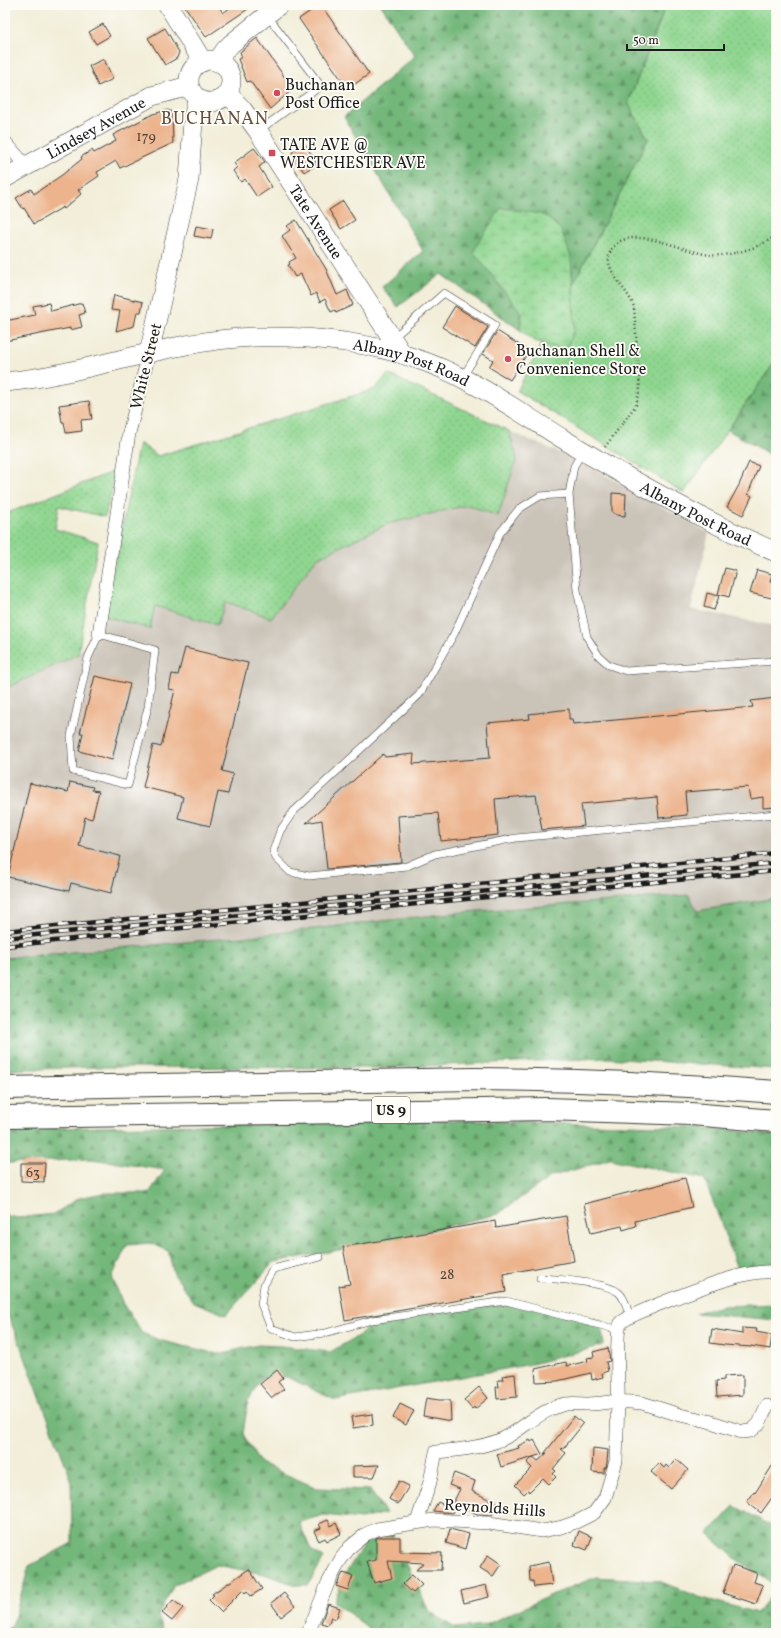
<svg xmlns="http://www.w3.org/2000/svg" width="781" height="1638" viewBox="0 0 781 1638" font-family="Vollkorn,serif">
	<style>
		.industrial { fill: #cac3b8 }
		.grass { fill: url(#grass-dots); stroke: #567956 }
		.forest { fill: url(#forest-firs); stroke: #486a4b }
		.wetland { fill: url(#wetland-marsh); stroke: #567956 }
		.building { fill: #ecb38c }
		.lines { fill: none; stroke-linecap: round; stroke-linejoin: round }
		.lane-casing { stroke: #3c3c38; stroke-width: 8 }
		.street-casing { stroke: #3c3c38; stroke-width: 14 }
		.secondary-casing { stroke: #3c3c38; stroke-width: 20 }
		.highway-casing { stroke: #3c3c38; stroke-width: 24 }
		.path { stroke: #3c3c38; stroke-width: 2.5; stroke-dasharray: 1 3; stroke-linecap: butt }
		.lane { stroke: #fff; stroke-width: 7 }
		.street { stroke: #fff; stroke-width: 13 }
		.secondary { stroke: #fff; stroke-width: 19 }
		.highway { stroke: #fff; stroke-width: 22 }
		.rail-casing { stroke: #1c1c1c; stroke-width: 4.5 }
		.rail { stroke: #fdfcf7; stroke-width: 3; stroke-dasharray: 9; stroke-linecap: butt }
		.poi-dot { fill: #d1495b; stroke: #fdfcf7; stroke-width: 1.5 }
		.labels { text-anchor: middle; stroke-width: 3.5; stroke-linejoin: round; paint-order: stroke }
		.number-label { font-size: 14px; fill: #504238 }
		.shield { fill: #fdfcf7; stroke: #605f5e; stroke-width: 1 }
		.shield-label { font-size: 15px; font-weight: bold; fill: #1c1c1c }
		.poi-label { font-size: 16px; fill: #1c1c1c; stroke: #fdfcf7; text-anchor: start }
		.street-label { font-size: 16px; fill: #1c1c1c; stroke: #fdfcf7 }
		.quarter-label { font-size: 18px; letter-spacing: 1px; fill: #655143; stroke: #fdfcf7 }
	</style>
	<defs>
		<pattern id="grass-dots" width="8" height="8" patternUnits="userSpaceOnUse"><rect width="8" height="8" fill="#8fd690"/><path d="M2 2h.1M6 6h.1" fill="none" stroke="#7bb77c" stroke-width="1.8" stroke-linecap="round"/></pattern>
		<pattern id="forest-firs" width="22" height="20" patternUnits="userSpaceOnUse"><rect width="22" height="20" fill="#73b77a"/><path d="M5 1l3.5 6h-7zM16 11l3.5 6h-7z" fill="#5e9463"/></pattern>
		<pattern id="wetland-marsh" width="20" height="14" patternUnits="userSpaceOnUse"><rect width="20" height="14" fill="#8fd690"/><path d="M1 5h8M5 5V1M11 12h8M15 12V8" fill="none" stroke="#7bb77c"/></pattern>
	</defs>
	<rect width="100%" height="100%" fill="#fdfcf7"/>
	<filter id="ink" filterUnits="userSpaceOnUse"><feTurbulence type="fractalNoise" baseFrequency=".025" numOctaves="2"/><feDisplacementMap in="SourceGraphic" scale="8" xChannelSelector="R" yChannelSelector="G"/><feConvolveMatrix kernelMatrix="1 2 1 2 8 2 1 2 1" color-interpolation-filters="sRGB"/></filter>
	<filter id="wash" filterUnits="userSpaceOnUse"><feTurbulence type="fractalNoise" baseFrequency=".012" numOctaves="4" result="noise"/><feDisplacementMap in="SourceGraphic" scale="16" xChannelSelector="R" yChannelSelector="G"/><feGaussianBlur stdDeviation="0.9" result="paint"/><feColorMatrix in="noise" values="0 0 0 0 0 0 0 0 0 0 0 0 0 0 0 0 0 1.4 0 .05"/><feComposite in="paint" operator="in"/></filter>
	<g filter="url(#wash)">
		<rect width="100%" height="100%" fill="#f2eed9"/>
		<path class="industrial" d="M509 431 586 464 709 533 691 609 776 626V898L697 911 453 913 242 937 5 958V689L78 654 104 616 155 606 217 625 226 602 271 618 317 558 387 524 468 505 498 515 517 458Z"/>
		<path class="grass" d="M666 5H776V360L684 493 517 391 542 343 565 350 575 329 573 284 648 139 628 103Z
			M388 374 509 431 517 458 498 516 468 505 387 524 317 558 271 618 226 602 217 625 155 606 150 629 104 616 139 443 158 456 375 389Z
			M117 470 105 517 59 506 55 529 98 542 78 654 5 689V514Z"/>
		<path class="forest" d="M381 5H666L628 103 648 139 573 284 571 257 473 250 522 314 520 330 441 274 398 307 382 287 423 251 344 117 415 56Z
			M776 360V458L728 430Z
			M689 895 697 911 776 898V1069L606 1058 383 1068 99 1067 5 1070V958L242 937 452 913Z
			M443 1120 698 1127 776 1135V1265L737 1269 717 1212 704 1179 610 1159 550 1177 498 1214 377 1243 274 1262 226 1315 194 1302 174 1274 168 1251 151 1243 127 1245 112 1277 123 1304 142 1333 162 1341 218 1354 258 1345 281 1346 330 1352 358 1336 369 1325 475 1305H527L601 1320 604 1345 532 1364 335 1400 287 1377 262 1378 248 1401 243 1434 260 1463 317 1488 370 1490 386 1513 361 1519 324 1515 299 1522 311 1550 324 1558 308 1585H296L264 1574 217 1565 174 1585 158 1615 164 1633H5V1630L12 1626 29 1566 72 1543 71 1479 18 1339 5 1309V1215L17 1218 54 1214 79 1198 103 1193H149L165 1170 92 1159 7 1163 5 1166V1129Z
			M776 1304V1320L695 1313 722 1306Z
			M734 1506 776 1528V1586L736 1559 708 1534Z
			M392 1533 429 1611 455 1628 485 1625 549 1596 596 1577 659 1581 699 1597 757 1613 776 1590V1633H375L334 1602 344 1576 364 1544Z"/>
		<path class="wetland" d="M501 208 540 214 547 217 561 230 571 257 575 329 565 350 535 341 520 330 522 314 473 251Z"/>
		<g id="blocks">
			<path class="building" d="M184 5H218L223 13 234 5H254L206 37Z
				M319 5H321L369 74 348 89 299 19Z
				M103 24 110 36 96 44 89 32Z
				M165 28 179 52 177 58 165 65 148 38Z
				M257 38 293 89 270 109 250 81 247 82 238 59 242 57 240 52Z
				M104 59 113 79 98 86 89 66Z
				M168 110 172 112 173 143 120 168 116 161 97 172 99 176 78 190 81 194 64 209 63 207 34 224 24 208 23 209 16 198 31 189 34 194 62 175 82 159 81 157 92 150 94 153 116 141 113 135 153 114Z
				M305 144 317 164 304 172 292 152Z
				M254 148 265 162 259 167 272 187 257 197 245 179 241 182 233 171 237 167 234 163Z
				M343 201 355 220 341 229 329 210Z
				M296 220 326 269 337 295 347 290 353 305 336 313 335 310 331 312 325 299 320 302 316 293 311 296 301 274 295 277 288 265 290 264 289 262 296 258 282 236 290 230 287 226Z
				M196 226 213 229 211 239 194 236Z
				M114 295 143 302 141 312H137L134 326 116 331 120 311 111 310Z
				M49 303 51 311 82 303 85 313 79 315 82 327 70 330V328L5 341V321L35 315 33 306Z
				M455 306 488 327 475 348 442 327Z
				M497 331 529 351 510 380 489 367 493 360 483 354Z
				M89 401 92 419 81 420 82 431 66 433 64 422H62L59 405Z
				M749 462 759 466 748 494 752 496 743 515 727 507 739 485Z
				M612 493 626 494 625 516 617 515 612 512Z
				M725 568 736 571 729 597 718 594Z
				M757 570 772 574 770 581 776 582V599L750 593Z
				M707 593 719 596 714 610 704 607Z
				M185 648 248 663 222 771 233 774 228 794 218 792 210 826 178 818 183 797 143 787 153 745 161 747 175 690 169 689 172 674 178 675Z
				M95 676 130 684 112 760 79 751 83 733H80Z
				M776 698V807L763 808V797L750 799 748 787 685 792 687 815 659 818 657 797 581 804 584 826 542 830 536 795 495 799 498 835 441 841 438 813 398 816 401 862 327 869 322 820 306 823 383 754 385 757 414 754 413 764 490 758 487 723 530 719 529 714 569 709V719H572L573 724 753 707 751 701Z
				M70 782 93 787 92 790 99 791 92 819 85 817 79 846 120 856 111 893 71 883 69 891 8 877 30 783 68 792Z
				M21 1163H45L44 1182 21 1181Z
				M685 1178 692 1207 635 1221 636 1226 623 1230 622 1226 591 1233 584 1204Z
				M566 1216 574 1261 503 1274 506 1292 345 1320 339 1286 350 1284 343 1247 495 1221 496 1228Z
				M742 1328 757 1329 756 1332 772 1335 770 1349 751 1346V1347L725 1345 710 1343 712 1329 742 1334Z
				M608 1348 610 1361 606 1362 608 1371 602 1373 603 1377 592 1380 591 1373 557 1381 536 1382 535 1369 566 1362 567 1366 588 1361 587 1358 594 1357 593 1352Z
				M277 1370 283 1378 278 1382 284 1389 272 1398 260 1384Z
				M515 1374 517 1397 497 1399 496 1387H499L498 1380H503L502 1376Z
				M743 1375V1395L717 1397 716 1381 724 1380V1376Z
				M479 1387 488 1398 475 1409 474 1407 472 1409 464 1400Z
				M426 1398 439 1400H450L451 1421 423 1416Z
				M400 1404 414 1411 406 1425 393 1418Z
				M372 1414 373 1425 353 1428 351 1417Z
				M574 1416 583 1424 564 1448 561 1449 566 1453 553 1469 556 1471 553 1474 556 1477 549 1484 543 1478 529 1492 528 1490 524 1494 515 1485 532 1468 527 1463 533 1457 501 1467 497 1454 519 1448 518 1446 530 1440 531 1442 534 1440 542 1454 533 1457 538 1461 547 1453 544 1454Z
				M593 1448 608 1450 607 1463 606 1468H604V1473L592 1472Z
				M676 1459 688 1470 671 1489 651 1472 659 1463 664 1468 666 1465 669 1468Z
				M776 1460V1492L761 1513 747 1502 754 1492 755 1493Z
				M379 1465 374 1477H353V1466Z
				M454 1473 475 1481 472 1491 498 1504 492 1515 477 1514 453 1503 460 1489 449 1485Z
				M399 1481 409 1486 398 1504 389 1499Z
				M438 1502 455 1510 453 1513 433 1511Z
				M328 1520 331 1526 336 1523 341 1534 327 1541 325 1538 319 1541 314 1531 321 1528 319 1524Z
				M450 1529 469 1534 465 1549 446 1543Z
				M579 1531 592 1537 587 1550 574 1545Z
				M380 1537H400V1552L442 1553 441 1570H416L423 1563 388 1561 392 1578 374 1583 367 1562 376 1560V1538Z
				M488 1555 501 1564 493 1576 480 1568Z
				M549 1562 552 1585 534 1587 533 1581H530L529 1566Z
				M733 1565 757 1573 754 1582 763 1585 756 1604 723 1593Z
				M249 1569 262 1589 251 1596 247 1591 245 1593 243 1590 221 1612 209 1600 214 1595 212 1594Z
				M343 1573 353 1576 348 1590 336 1586Z
				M412 1575 422 1585 413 1593 403 1584Z
				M486 1585 489 1597 464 1603 461 1591Z
				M284 1593 295 1606 281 1617 271 1603Z
				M173 1600 183 1608 172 1621 162 1613Z
				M328 1604 340 1608 336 1619 331 1617 328 1625 321 1623Z"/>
		</g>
	</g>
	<g filter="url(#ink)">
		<use href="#blocks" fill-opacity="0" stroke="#3c3c38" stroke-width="1"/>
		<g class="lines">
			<defs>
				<path id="lane" d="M258 131 321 86 267 15
					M393 338 444 293 495 325 462 378
					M583 451 574 466 569 494 577 590 587 637 599 656 609 665 626 671 776 661
					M569 494 540 496 519 509 500 533 454 634 419 695 293 812 280 831 273 851 276 858 290 872 309 876 407 866 435 854 516 838 776 814
					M99 634 155 650 148 707 128 785 73 771 71 736 88 658Z
					M320 1257 273 1269 264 1285 261 1304 271 1328 295 1337 325 1333 372 1320 506 1301 619 1330
					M540 1278C557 1279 605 1282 618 1292 625 1297 627 1309 630 1317"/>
				<path id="street" d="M5 142 26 166
					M99 634 129 433 149 353
					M767 1406 759 1424 751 1431 742 1432 708 1421 680 1415 642 1403 618 1401C619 1388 615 1331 621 1323 628 1314 711 1284 725 1280 741 1275 760 1271 776 1272
					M308 1633 328 1583 341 1559 350 1547 366 1534 377 1529 434 1520 489 1523 542 1531 562 1527 576 1522 594 1513 605 1498 616 1461 618 1401C608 1402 598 1404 588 1404 581 1404 573 1403 566 1404 545 1408 528 1424 510 1435 491 1447 458 1450 436 1452L430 1482 417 1522"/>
				<g id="secondary">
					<path d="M168 5 203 62"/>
					<circle cx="210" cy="81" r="21"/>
					<path d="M217 62 225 50 231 44 279 5"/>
					<path id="s1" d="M227 93 242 109 258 131 402 354"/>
					<path id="s2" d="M5 178 152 96 189 86"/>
					<path d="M149 353 189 179 193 121 197 98"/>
					<path id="s3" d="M5 382C89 374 169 340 254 337 307 336 364 341 414 358 468 375 516 410 563 439 631 480 703 521 776 552"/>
				</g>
				<path id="highway" d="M5 1088 474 1079C575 1080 675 1084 776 1092
					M5 1117 547 1109 691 1114 776 1121"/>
			</defs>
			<use href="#lane" class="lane-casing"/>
			<use href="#street" class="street-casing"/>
			<use href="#secondary" class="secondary-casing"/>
			<use href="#highway" class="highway-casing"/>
			<path class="path" d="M605 447 636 405 640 388 634 307C629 292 611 277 609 262 608 256 610 250 614 246 633 224 686 253 711 255 727 257 766 247 776 234"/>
			<use href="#lane" class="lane"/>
			<use href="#street" class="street"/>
			<use href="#secondary" class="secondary"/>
			<use href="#highway" class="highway"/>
			<defs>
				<path id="rail" d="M5 931 384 894 776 853
					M5 938 776 863
					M5 946 466 899 776 871"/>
			</defs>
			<use href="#rail" class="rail-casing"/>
			<use href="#rail" class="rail"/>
		</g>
	</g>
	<g class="poi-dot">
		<circle cx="277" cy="93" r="4"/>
		<rect x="268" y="149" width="8" height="8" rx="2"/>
		<circle cx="508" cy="359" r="4"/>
	</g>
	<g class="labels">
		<g class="number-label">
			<text x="146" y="141">179</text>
			<text x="33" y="1177">63</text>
			<text x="447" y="1279">28</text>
		</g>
		<rect class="shield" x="372" y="1097" width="38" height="26" rx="3"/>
		<g class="shield-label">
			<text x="391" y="1115">US 9</text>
		</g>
		<g class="poi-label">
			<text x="285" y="90">Buchanan<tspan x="285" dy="18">Post Office</tspan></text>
			<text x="280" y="150">TATE AVE @<tspan x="280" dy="18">WESTCHESTER AVE</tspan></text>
			<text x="516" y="356">Buchanan Shell &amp;<tspan x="516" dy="18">Convenience Store</tspan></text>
		</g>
		<g class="street-label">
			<text dy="6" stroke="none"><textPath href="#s2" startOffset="104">Lindsey Avenue</textPath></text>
			<text dy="6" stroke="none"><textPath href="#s1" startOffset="157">Tate Avenue</textPath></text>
			<text dy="6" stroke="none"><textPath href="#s3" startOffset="414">Albany Post Road</textPath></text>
			<text transform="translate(145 366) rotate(-76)" y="6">White Street</text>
			<text dy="6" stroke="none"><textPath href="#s3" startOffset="738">Albany Post Road</textPath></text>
			<text transform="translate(495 1507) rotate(4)" y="6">Reynolds Hills</text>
		</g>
		<g class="quarter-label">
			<text x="215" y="124">BUCHANAN</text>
		</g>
	</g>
	<rect width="781" height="1638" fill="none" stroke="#fdfcf7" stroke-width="20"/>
	<path d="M627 44v6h97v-6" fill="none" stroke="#1c1c1c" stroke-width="2"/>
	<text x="633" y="44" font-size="12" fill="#1c1c1c" stroke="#fdfcf7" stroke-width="3" paint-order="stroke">50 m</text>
</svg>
